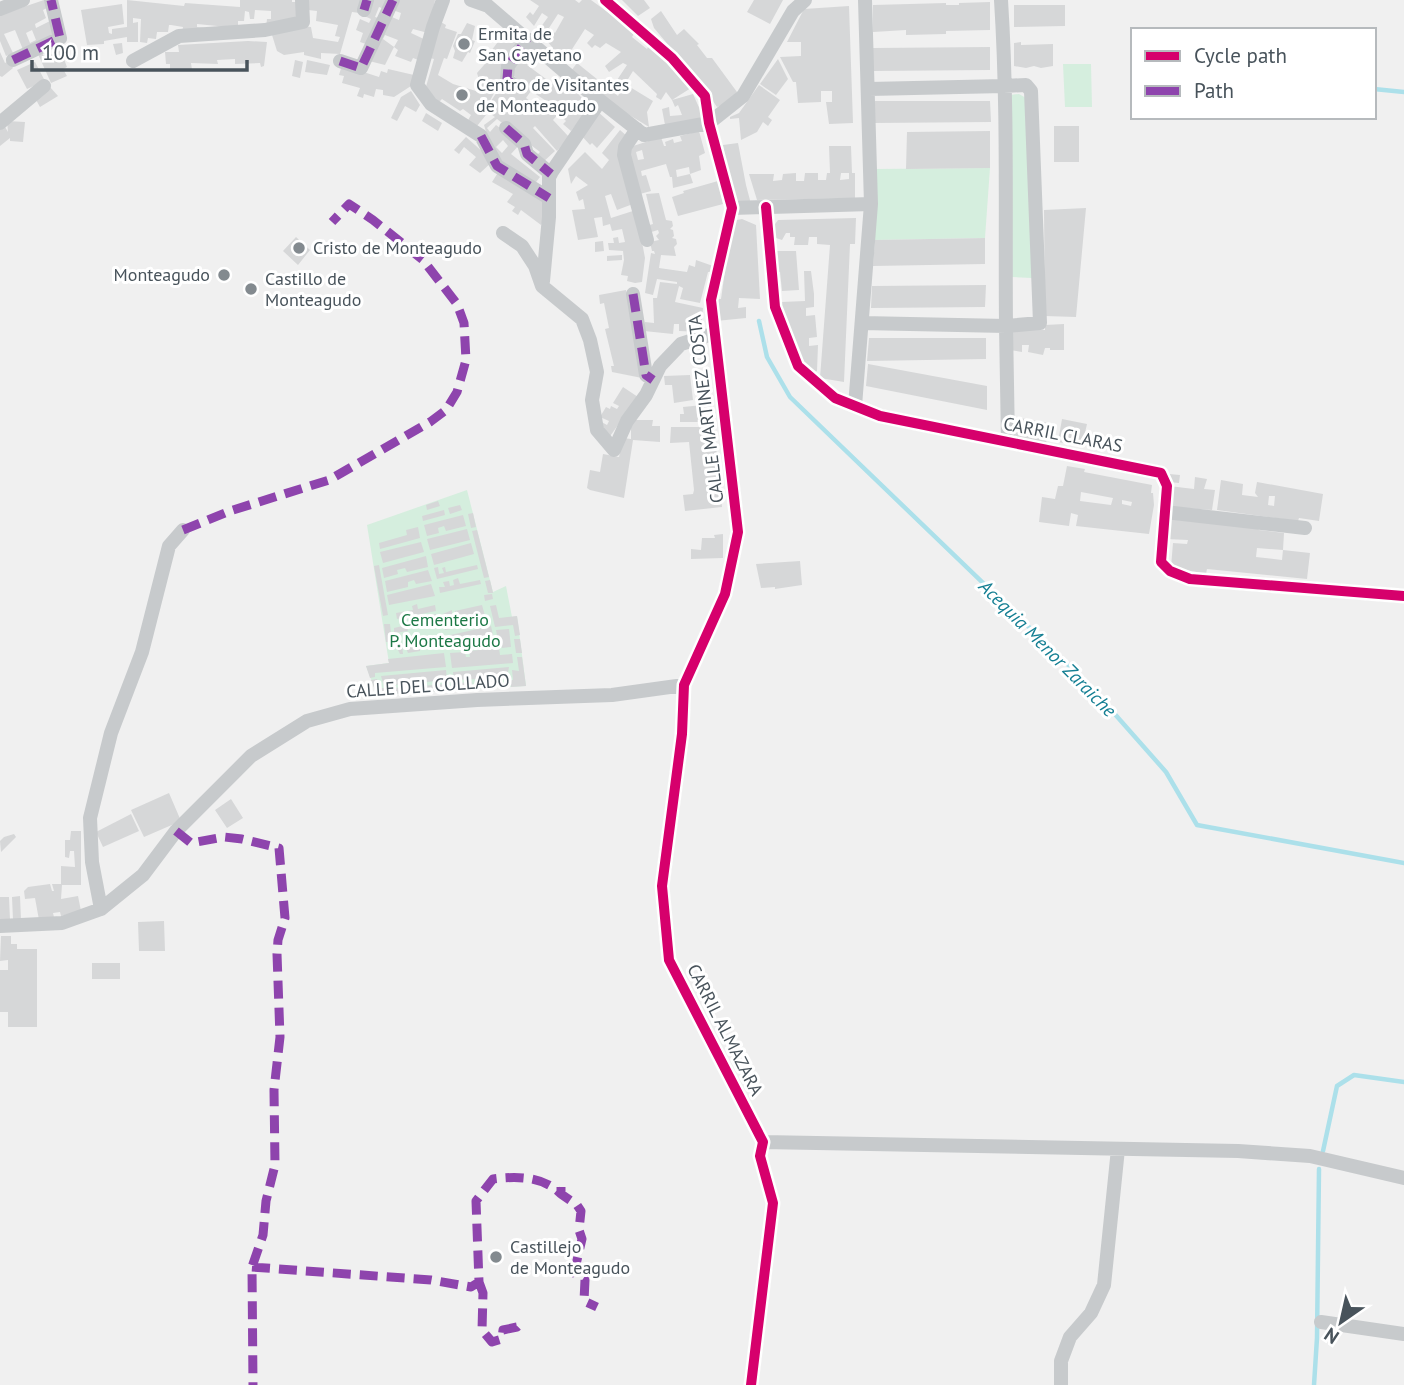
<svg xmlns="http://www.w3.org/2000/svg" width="1404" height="1385" viewBox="0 0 1404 1385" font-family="'PT Sans',sans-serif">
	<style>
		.green { fill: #d5eede }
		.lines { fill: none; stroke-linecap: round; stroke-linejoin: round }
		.stream { stroke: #ace0ea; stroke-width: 4.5 }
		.building { fill: #d6d7d8; fill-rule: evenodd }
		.minor { stroke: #c7cacc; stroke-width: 14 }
		.quiet { stroke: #8e44ad; stroke-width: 9; stroke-dasharray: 18 9; stroke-linecap: butt }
		.cycleway-casing { stroke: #fff; stroke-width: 15 }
		.cycleway { stroke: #d6006c; stroke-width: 10 }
		.poi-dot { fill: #838a8f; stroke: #fff; stroke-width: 2.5 }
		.labels { text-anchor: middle; stroke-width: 6; stroke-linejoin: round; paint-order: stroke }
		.poi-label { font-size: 18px; fill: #48535b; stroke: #fff; text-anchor: start }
		.street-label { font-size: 18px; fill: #48535b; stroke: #fff }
		.park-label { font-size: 18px; fill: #1c7846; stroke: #fff }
		.water-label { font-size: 19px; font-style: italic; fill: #147f93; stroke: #fff }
	</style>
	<rect width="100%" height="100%" fill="#f0f0f0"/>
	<path class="green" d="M1063 64H1091L1092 107H1065Z
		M1019 94 1026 98 1032 278 1012 277 1010 95Z
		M990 168 985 238 875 240 873 169Z
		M467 490 493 592 506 586 512 617 517 616 526 686 377 695 366 666 389 663 367 525Z"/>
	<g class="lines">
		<path class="stream" d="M1374 89 1404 92
			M759 321 767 357 790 397 1090 686 1166 772 1197 825 1404 863
			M1323 1151 1337 1086 1354 1075 1404 1082
			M1314 1385 1317 1338 1319 1169"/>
	</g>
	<path class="building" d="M44 0 47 8 43 10 46 18 35 24 36 28 50 21 56 37 24 52 15 30 4 34 13 53 6 56 0 41V15ZM32 30 36 40 30 43 26 33Z
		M127 0 184 6 185 3 240 7V0H292V2H298L300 19 266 28 267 19H271V11L255 10 254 19H250L249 12 245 11 244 21H238V28L197 24V27L207 28 182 33 183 27 171 25H169L168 32H157L156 39 148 38 147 43 140 42 141 19 133 18V23L138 22V42H127V37L104 41V44L87 45 81 10 122 4 124 24 108 27 109 33 112 34V29L127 27Z
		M307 0H363L360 13 352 12 340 54 321 53V59L304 55V52L284 55 277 51 272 35 299 26 311 27 313 38 338 42 340 37 335 36 338 25 316 21 317 11 308 10Z
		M371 0H392L387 10 379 7 375 17 382 19 369 45 360 42 363 33 356 30 360 19 369 23 371 19 362 15Z
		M395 0H435L428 33 413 29 411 33 428 41 421 61 413 58 411 62 395 56 398 50 394 47 398 40 385 35 383 39 394 47 385 65 365 60 387 15 399 20 401 13 390 9Z
		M530 0H575L579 3 582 0H591L635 32 632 37 647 49 649 45 691 88 672 100 666 92 661 100 656 97 657 94 633 71 625 84 653 101 647 112 649 127 613 105 571 71 577 63 618 96 622 88 615 83 627 65 623 63 609 72 605 66 621 52 606 43 600 48 595 45 592 48 587 43 594 35 585 29 567 57 561 52 557 57 549 52 553 48 538 31 548 17 542 13 534 26 526 17 530 12 533 15 539 6ZM558 14 564 17 555 33 549 28Z
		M622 0H644L650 8 638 16Z
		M754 0H783L770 24 747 12Z
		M990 2V30L946 31V34L906 35V30L873 32V5L946 3V5H959V3Z
		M1014 5H1065V26L1014 27Z
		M849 6 853 123 829 124 826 102H832V91H821V102L798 103 796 82H793L780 57 801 56V42H787L804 9Z
		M661 11 677 35 684 29 699 44 697 45 707 58H712L737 92 724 104 717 107 702 85 654 28 651 19Z
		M439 21 446 25 445 28 457 32 447 59 444 58 438 75 453 84 476 91 481 86 477 73 491 57V51L507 30 520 39 501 70V80L485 110 503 83 518 93 523 86 514 80 516 78 510 72 524 51 533 57 527 65 565 93 571 86 590 107 571 131 563 124 566 121 562 117 566 113 562 110 553 120 569 137 557 151 535 126 533 128 555 151 541 164 535 157 540 152 497 119 487 128 490 132 496 125 521 143 511 154 540 177 533 186 508 172 488 138 484 125 495 117 485 110 483 112 486 115 477 126 467 122 471 115 463 109 460 111 442 99 439 102 425 90 434 59 430 58ZM531 91 554 106 547 114 526 98ZM503 140 508 146 502 153 496 147Z
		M467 23 475 26 472 40 475 41 470 53 468 52 462 62 453 58 455 51 453 46 458 34H461Z
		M248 41 267 42 264 66 261 67 260 63 235 64V59L217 60 218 64 191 63 192 70 170 69V64H166L165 52H179L178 45Z
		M1021 42V45L1053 44V66L1041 68 1034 66 1026 68 1014 66V43Z
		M122 43 123 53 116 55 113 44Z
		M990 47V70L873 71V48Z
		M67 48 69 56 64 59 67 67 63 69 67 76 51 83 38 54 42 52 44 57Z
		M0 52 5 63 9 61 13 68 2 77 0 76Z
		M580 53 583 57 577 63 573 59Z
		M778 59 788 79 776 95 760 84Z
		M295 60 303 62 300 78 292 76Z
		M307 60 330 65 327 75 305 72Z
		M35 62 45 81 27 89 17 70Z
		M342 65 379 77 381 71 387 73 388 69 414 75 411 86 394 97 383 95V90L376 89 374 97 364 94 363 98 357 96 360 88 342 83 344 76 339 75Z
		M759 85 780 100 768 117 772 120 768 126 763 122 757 132 741 140 739 118 730 119V117L739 113Z
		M50 87 58 96 40 107 35 98Z
		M411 91 420 105 416 112 405 106 397 121 391 118 401 97Z
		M693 94 705 121 665 125 662 109 669 107 670 116 682 115 678 105 675 107 672 100Z
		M873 101H990L991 122 873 123Z
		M597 111 615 127 597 148 592 143 590 145 580 134Z
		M426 113 442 123 438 131 422 121Z
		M7 121 25 122 23 142 10 141V138L0 146V128L4 125 8 132Z
		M1054 126H1079V162H1054Z
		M620 130 628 137 633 204 617 210 611 194 605 196 611 218 636 210 645 258 642 282 635 283 627 281 628 276 621 275 624 260 623 251 609 250 608 243H614L613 238 618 237 619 243 625 242 622 229 612 231 610 224 603 226 602 217 594 218 598 237 578 240 572 210 585 209 583 199 579 201 576 192 588 185 576 176 571 184 568 169 585 152 602 169 609 160 602 153Z
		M699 131 705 153 699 156 701 170 690 174 689 167 676 170 677 177 690 174 693 183 673 188 672 177H670L666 164 641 171 642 176 646 175 651 191 640 194 627 148 661 137 664 146H666L665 142 673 139 674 143 682 141 680 136ZM642 150 644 159 638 160 636 152Z
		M990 131V168L906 169 907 132Z
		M466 137 493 161 480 173 469 165 476 157 464 147 459 154 454 150Z
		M738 143 746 185 751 204 734 202 723 145Z
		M829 146H851L852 173H855V198L757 200 749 174H774L773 181 782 180 783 174 796 173V181H804L805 173H818V180H826L827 173H830ZM841 173H849V179L840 180Z
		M499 171 543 202 547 214 541 225 521 210 518 215 512 211 515 207 507 202 513 194 492 182Z
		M718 181 723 204 678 216 672 197 684 193 683 191Z
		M659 193 666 220 672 221 673 226 670 229 673 230 674 236 672 238 676 239 677 244 674 247 676 256 661 255 659 268 687 272 689 265 695 267 696 260 713 266V272H708L700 303 680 299 683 288 679 286 675 302 703 308 701 332 679 331V324H674L673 334 644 331 645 322 654 323 653 298H657L660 282 677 284V282L657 279 653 295 645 293 651 253 655 254 654 251H652L650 242 659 240 656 236 659 233 658 230 648 233 646 226 653 224 646 194Z
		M1086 208 1076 317 1045 316 1044 210Z
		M856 218 855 244H850L844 382 820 378 830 245 817 244V237H809L808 245H794L795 237H790V233H786L782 240 773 237V227L778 220Z
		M742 219 756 225 760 299 739 298 738 308 746 307V318L716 321 717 299H721L732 221Z
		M296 237 310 250 298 265 283 251Z
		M985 238V264L873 266 875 240Z
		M603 241 604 251 595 252V242Z
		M774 251H796L799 290 782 291 780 272H775Z
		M622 255V260L607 261V256Z
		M804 271H811L814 294V307L806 308V316L815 315 817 337 809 338V346L818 345 817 371 814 373 795 356 781 302 805 301Z
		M986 285 985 307 871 308 872 286Z
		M626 290 642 378 612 372 611 366H614L605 329 609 328 604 303 600 304 599 295Z
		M1064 324V350H1050V348H1045L1043 355 1028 352 1029 345H1022V352L1010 350 1011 330H1045V325Z
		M869 338H986V359L867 361Z
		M868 364 987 386V410L866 386Z
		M709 373 712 409 703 410 704 422H680V414H684L683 407 703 405 699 374Z
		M690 375 693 400 674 403 672 385H665L664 376Z
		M623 387 638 397 608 439 598 420 607 425 609 421 600 417 606 407 610 409 611 406 617 409 619 406 613 403Z
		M1014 417 1049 423 1046 444 1011 437Z
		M1062 419 1087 424 1082 446 1058 442Z
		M631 420H653L652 426H660V442L633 440 624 498 590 490 587 488 590 470 600 472 603 454 619 457 623 438 631 439Z
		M671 427H703V436H715L722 507 685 511 683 495 693 494 694 490 689 442 670 443Z
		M1067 466 1085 469 1084 472 1152 485 1151 493H1153L1154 505 1149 534 1076 526 1078 515 1071 513 1069 526 1039 522 1042 497 1055 499 1058 486H1063ZM1081 492 1113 498 1111 505 1080 501ZM1122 500 1132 502 1131 506 1122 504Z
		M1169 474 1180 475 1179 483 1169 482Z
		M1195 477 1207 479 1204 489 1215 490 1212 510 1169 507V486L1194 489Z
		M1221 480 1243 484 1242 495 1258 497 1255 493 1257 482 1323 494 1319 521 1299 518 1298 521 1217 510ZM1269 496H1275L1274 506 1268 505Z
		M438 501 440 506 427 510 426 505Z
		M460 505 462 510 450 514 448 508Z
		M444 510 445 515 423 521 422 516Z
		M473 513 476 527 471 528 468 514Z
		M463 515 466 526 446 531 444 526 438 528 439 533 427 536 424 525Z
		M1168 519 1258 528 1259 530 1284 533 1283 550 1257 548 1256 557 1282 560 1283 550 1310 553 1307 579 1207 569 1206 574 1171 567 1173 543 1187 544 1188 540 1166 539Z
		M418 527 420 538 380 549 379 543 407 535 406 530Z
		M467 529 470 540 430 550 427 539Z
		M477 530 489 577 484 578 472 531Z
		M723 534V558L691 559V549L701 550 702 538H715L714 535Z
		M421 542 424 552 383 563 380 552Z
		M471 543 474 554 434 565 431 554Z
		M426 556 428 567 407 572 405 568 397 570 398 574 384 578 382 568Z
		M800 561 802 585 775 589V587L761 588 756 564Z
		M379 565 388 615 383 616 374 566Z
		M477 565 478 569 437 579 434 568 438 567 439 574 444 573 442 568 445 567 446 572Z
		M428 570 432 581 416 584 414 580 408 582V587L387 592 385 581Z
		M458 578 460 584 480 580 481 584 440 593 439 587H445L443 582 449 581 450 586 454 585 453 580Z
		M490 580 493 593H488L485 581Z
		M431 584 435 596 389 605 387 595Z
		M492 594 493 599 485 601 484 595Z
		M417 604 418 609 435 605 436 611 397 619 396 613 413 610 412 606Z
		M482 605 487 623 476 625 475 620 472 621V626L445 630 444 625 464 622 463 618 457 619 455 611Z
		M496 605 499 618 517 616 520 635 515 636 513 625 495 627 490 606Z
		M452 610V621L448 622 443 614Z
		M436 614 437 620 429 622 428 616Z
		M425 617 427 622 410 625 409 620Z
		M384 624H390L392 642H386Z
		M407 625 408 631 394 633V628Z
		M491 626 495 644 488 645 487 641 483 642 484 646 453 649V645H448L446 636Z
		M509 629 511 647 502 648 501 641H498L496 630Z
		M430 639H435L436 643H442L443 648 430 650Z
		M514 639H520L522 653H516Z
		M414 642 415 646 420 647V651L408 653 404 643Z
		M395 644H402L403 654H400Z
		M499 648 500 655 512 654 513 663 452 668 450 653 465 652 466 657H470L469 651Z
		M444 653 446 667 375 673V677L370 678 366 666 389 663 388 659Z
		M517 657H522L526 686 511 687 510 680H513L512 670 519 671Z
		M509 667 507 678 454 680 453 672Z
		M446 670 447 680 384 686 381 676Z
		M377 679 380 688H390V694L377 695 371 680Z
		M495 681 496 687 480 688 479 682Z
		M472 682 473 689 457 690 456 683Z
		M446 684V691L409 693 408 687Z
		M403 687 404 693 395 694 394 688Z
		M169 793 181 821 144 837 131 810Z
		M231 799 243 818 227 828 215 810Z
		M131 814 139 831 103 847 96 832Z
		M71 831H81V885H62L61 899 78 896 81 911 61 916 60 912 53 913 54 917 39 920 35 898 25 899 24 891 28 887 50 884 52 891H54L52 884H61V866L75 867 74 851H70L69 858 65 857V840H70Z
		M14 834 16 837 1 852 0 841 4 837Z
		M20 896 21 920H13L12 897Z
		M0 897H9L10 920 0 921Z
		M164 921 165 951H139L138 922Z
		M1 936H11V944H17V949H37V1027H8V1012H0V970H8V960L0 961Z
		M92 963H120V979H92Z"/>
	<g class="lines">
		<path class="minor" d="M443 0 433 27 417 85 431 104 481 136 497 166 549 198
			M471 0 488 6 579 84 644 135 709 123 743 96 793 11 805 0
			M605 0 672 58 705 96 709 123 732 208 711 300 738 532 725 594 684 685 682 734 662 886 669 960 763 1142 760 1156 773 1203 751 1385
			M0 9 23 0
			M364 10 367 0
			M13 60 60 38 51 0
			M133 61 179 36 265 30 303 22 302 0
			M340 61 361 68 393 0
			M513 85 507 79 508 66 527 39
			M869 89 1004 86 1026 85 1031 91 1040 323 1006 326C1005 217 1008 108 1001 0
			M0 123 44 86
			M506 128 524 144 527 154 551 174
			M637 129 625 147 624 155 647 240
			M766 207 775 307 798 366 835 398 880 416 1161 473 1167 486 1161 562 1170 571 1190 579 1404 596
			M732 208 871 204
			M503 233 522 246 535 266 542 286 582 319 590 340 597 372 592 400 597 430 614 450 627 421 646 395 660 366 681 344 715 333
			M543 281 549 217V176L600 101
			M633 294 646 375 653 380
			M862 323 1006 326 1008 442
			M855 406 871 204 865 0
			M1165 512 1305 528
			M101 909 92 862 90 818 111 733 142 652 169 546 183 530
			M0 926 62 923 101 909 143 875 176 831 251 756 307 721 350 709 477 700 612 695 684 685
			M763 1142 1238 1151 1310 1156 1404 1178
			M1321 1322 1404 1334
			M1061 1385V1361L1070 1337 1091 1313 1104 1285 1118 1149"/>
		<path class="quiet" d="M364 10 367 0
			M13 60 60 38 51 0
			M340 61 361 68 393 0
			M513 85 507 79 508 66 527 39
			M506 128 524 144 527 154 551 174
			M481 136 497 166 549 198
			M633 294 646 375 653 380
			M183 530 230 511 329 480 430 422 446 410 457 392 466 360 464 323 457 304 423 260 373 220 349 204 332 222
			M176 831 191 843 224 837 242 839 279 848 285 918 278 940 277 954 280 1037 274 1090 275 1165 266 1201 263 1235 252 1267 253 1385
			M561 1187V1194L577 1205 581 1211 579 1230 582 1239 574 1273 585 1280 584 1301 597 1307
			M252 1267 431 1280 471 1287 479 1282 476 1201 493 1179C517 1176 543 1176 561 1194
			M479 1282 483 1293 482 1330 492 1342 502 1339 503 1330 517 1327 520 1324"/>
		<defs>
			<path id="cycleway" d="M605 0 672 58 705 96 709 123 732 208 711 300 738 532 725 594 684 685 682 734 662 886 669 960 763 1142 760 1156 773 1203 751 1385
				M766 207 775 307 798 366 835 398 880 416 1161 473 1167 486 1161 562 1170 571 1190 579 1404 596"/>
		</defs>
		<use href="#cycleway" class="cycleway-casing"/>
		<use href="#cycleway" class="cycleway"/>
	</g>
	<g class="poi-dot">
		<circle cx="464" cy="44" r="7"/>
		<circle cx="462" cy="95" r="7"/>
		<circle cx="299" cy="248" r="7"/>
		<circle cx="224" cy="275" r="7"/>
		<circle cx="251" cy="289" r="7"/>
		<circle cx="496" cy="1257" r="7"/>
	</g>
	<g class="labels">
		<g class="poi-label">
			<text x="478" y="40">Ermita de<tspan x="478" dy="21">San Cayetano</tspan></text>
			<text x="476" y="91">Centro de Visitantes<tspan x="476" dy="21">de Monteagudo</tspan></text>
			<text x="313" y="254">Cristo de Monteagudo</text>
			<text x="210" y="281" text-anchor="end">Monteagudo</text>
			<text x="265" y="285">Castillo de<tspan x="265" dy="21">Monteagudo</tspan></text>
			<text x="510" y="1253">Castillejo<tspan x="510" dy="21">de Monteagudo</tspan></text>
		</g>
		<g class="street-label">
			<text transform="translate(706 409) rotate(-97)" y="6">CALLE MARTINEZ COSTA</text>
			<text transform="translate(1063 435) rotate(11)" y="6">CARRIL CLARAS</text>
			<text transform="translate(428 686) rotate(-4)" y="6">CALLE DEL COLLADO</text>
			<text transform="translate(725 1030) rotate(63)" y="6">CARRIL ALMAZARA</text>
		</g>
		<g class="park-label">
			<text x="445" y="626">Cementerio<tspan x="445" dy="21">P. Monteagudo</tspan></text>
		</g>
		<g class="water-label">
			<text transform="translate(1048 648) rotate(45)" y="7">Acequia Menor Zaraiche</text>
		</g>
	</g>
	<rect x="1131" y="28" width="245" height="91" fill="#ffffff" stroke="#b6babd" stroke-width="2"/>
	<rect x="1145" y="51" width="35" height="10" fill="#d6006c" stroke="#b6babd" stroke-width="2"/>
	<text x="1194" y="63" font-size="21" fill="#48535b">Cycle path</text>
	<rect x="1145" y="86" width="35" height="10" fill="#8e44ad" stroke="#b6babd" stroke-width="2"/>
	<text x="1194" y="98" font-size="21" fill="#48535b">Path</text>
	<g transform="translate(1341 1322) rotate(214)" stroke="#ffffff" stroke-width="5" paint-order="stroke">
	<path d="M0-5L12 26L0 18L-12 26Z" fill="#48535b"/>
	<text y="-10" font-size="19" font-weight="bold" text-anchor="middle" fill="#48535b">N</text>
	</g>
	<path d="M32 60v10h215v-10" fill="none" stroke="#48535b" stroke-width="3.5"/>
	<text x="42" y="60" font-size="21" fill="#48535b" stroke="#ffffff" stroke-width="5" paint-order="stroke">100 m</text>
</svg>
